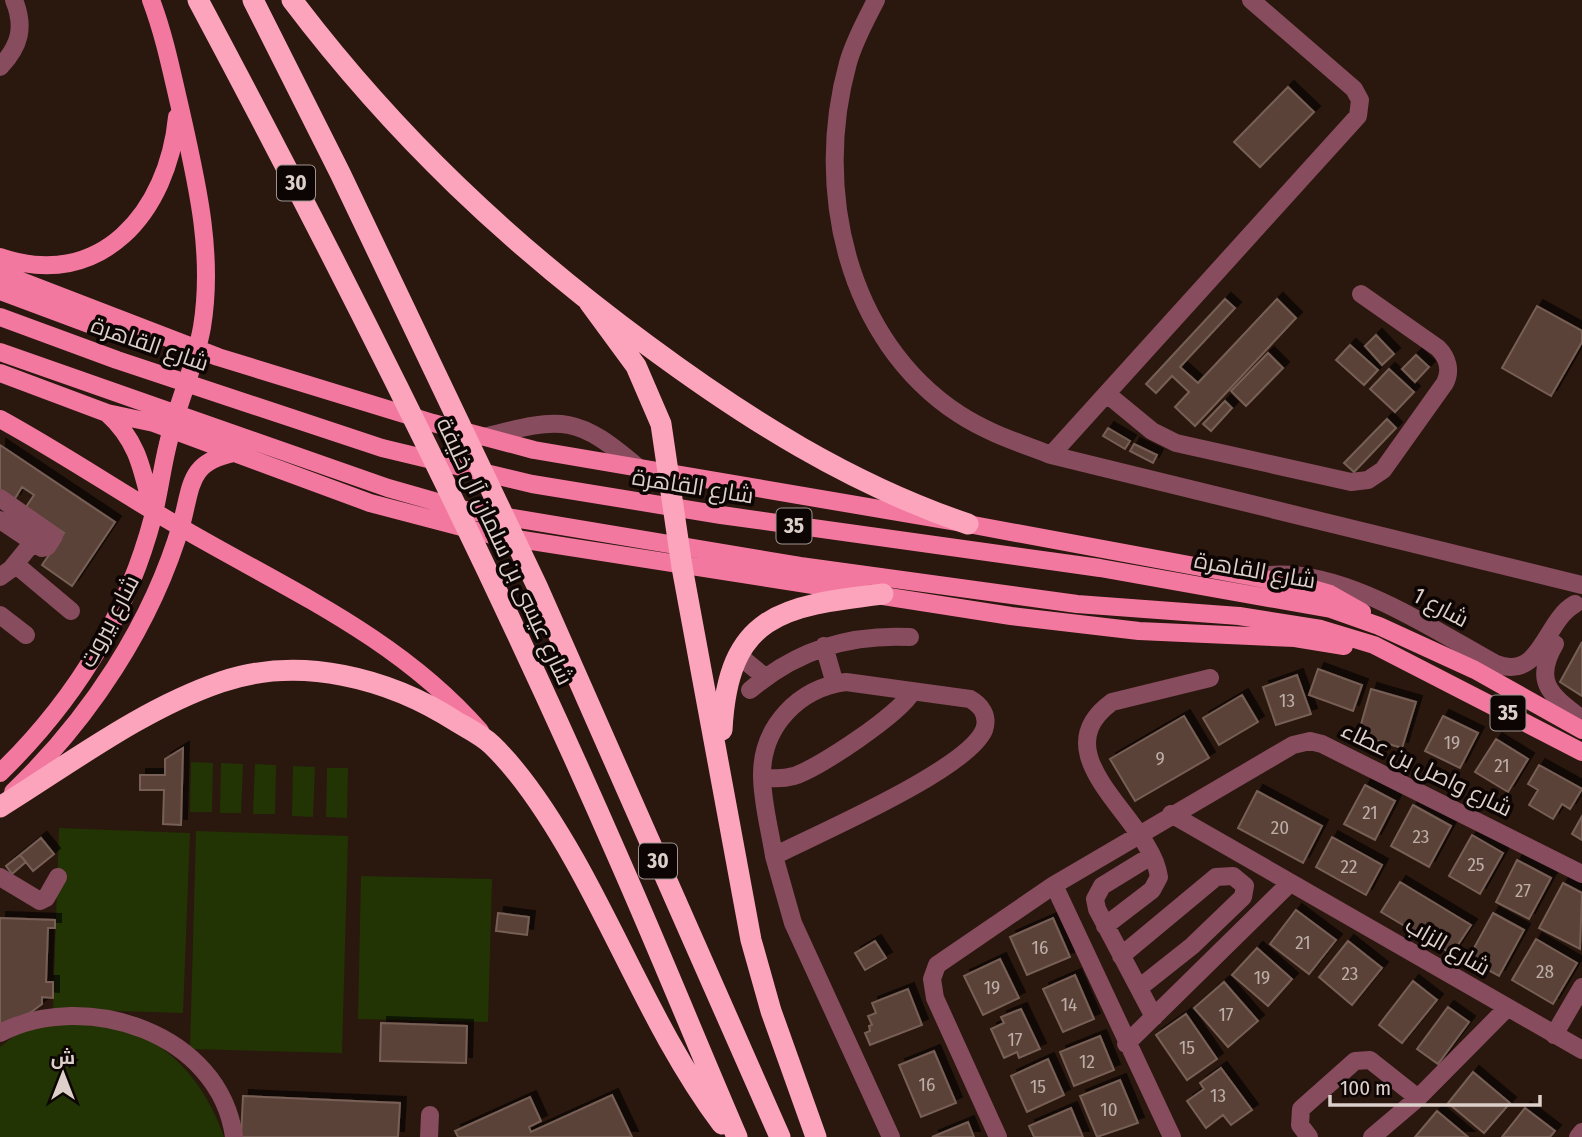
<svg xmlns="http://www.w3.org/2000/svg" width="1582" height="1137" viewBox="0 0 1582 1137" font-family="'Fira Sans Condensed',Cairo,sans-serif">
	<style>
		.green { fill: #223404 }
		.building { fill: #5a4339; stroke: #775f55; stroke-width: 2; filter: url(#shadow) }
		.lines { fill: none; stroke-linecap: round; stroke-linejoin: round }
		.minor { stroke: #874c5d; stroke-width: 18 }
		.major { stroke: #f3789f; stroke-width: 18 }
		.highway { stroke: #fda4bd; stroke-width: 21 }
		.labels { text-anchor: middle; stroke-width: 7; stroke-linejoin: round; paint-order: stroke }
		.number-label { font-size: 19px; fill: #bcada6 }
		.shield { fill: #0c0503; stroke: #9e938e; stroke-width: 2 }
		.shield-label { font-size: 21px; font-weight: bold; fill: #ddd0ca }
		.street-label { font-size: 23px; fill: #ddd0ca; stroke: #0c0503 }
	</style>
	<defs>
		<filter id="shadow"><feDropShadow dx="6" dy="-6" stdDeviation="0" flood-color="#0009"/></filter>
	</defs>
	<rect width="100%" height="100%" fill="#2a170e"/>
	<path class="green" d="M191 762 213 763 212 812H190Z
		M221 763 243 764 241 813H220Z
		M255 764 276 765 275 814H253Z
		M293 766 315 767 313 817 292 816Z
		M327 768H348L347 818 326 817Z
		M59 828 190 833 183 1013 53 1009Z
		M196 831 348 836 342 1053 190 1049Z
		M361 876 492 879 488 1022 358 1019Z
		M47 1023C66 1024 87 1022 106 1025 166 1035 205 1082 224 1137H0V1047L19 1032Z"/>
	<path class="building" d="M1288 87 1314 112 1260 167 1234 142Z
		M1225 299 1235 308 1180 367 1198 383 1277 299 1296 318 1195 426 1175 407 1189 392 1172 376 1156 393 1146 384Z
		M1537 306 1582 331V342L1551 396 1502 368Z
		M1376 335 1394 354 1382 365 1365 346Z
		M1350 345 1378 370 1364 385 1336 360Z
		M1268 353 1283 368 1246 406 1231 391Z
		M1416 355 1429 367 1415 382 1402 369Z
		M1389 369 1414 392 1395 412 1370 389Z
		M1225 401 1232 408 1211 431 1203 424Z
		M1387 419 1396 428 1354 472 1344 463Z
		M1108 428 1130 441 1125 449 1103 436Z
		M1134 444 1157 455 1153 463 1130 451Z
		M0 445 115 522 72 586 42 565 64 533 26 507 34 495 22 487 14 500 0 491Z
		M1582 642V696L1560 682Z
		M1318 669 1362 685 1353 711 1309 695Z
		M1297 675 1311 714 1276 725 1263 687Z
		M1371 689 1416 702 1402 748 1358 735Z
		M1242 695 1258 722 1219 745 1203 718Z
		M1184 716 1209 758 1135 801 1110 759Z
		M1443 716 1478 733 1460 768 1425 751Z
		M1496 739 1528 759 1508 792 1475 772Z
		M183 748 181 825 163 824 164 790H140V775H165V759Z
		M1539 765 1582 789 1570 809 1562 804 1553 819 1529 805 1538 790 1528 784Z
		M1365 785 1395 801 1375 840 1344 824Z
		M1257 791 1322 826 1303 863 1238 828Z
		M1413 805 1451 826 1429 867 1391 846Z
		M1582 816V840L1572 834Z
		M1472 835 1503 853 1480 894 1449 876Z
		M1332 837 1382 865 1366 895 1316 867Z
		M41 838 54 854 33 871 20 855Z
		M20 855 26 862 12 874 6 866Z
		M1517 860 1551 878 1529 919 1496 902Z
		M1400 882 1471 925 1452 954 1381 912Z
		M1563 883 1582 893 1580 949 1539 928Z
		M1296 910 1336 940 1309 974 1270 944Z
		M498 913 529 917 527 935 496 931Z
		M1493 913 1524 930 1499 976 1468 959Z
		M0 918 55 920V928H48L46 982H53V998L42 997V1004L30 1013 0 1025Z
		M1053 918 1070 957 1027 975 1010 937Z
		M1536 939 1577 963 1553 1004 1512 980Z
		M875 941 886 958 865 970 855 953Z
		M1348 941 1382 968 1352 1005 1319 977Z
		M1257 948 1292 979 1268 1006 1232 975Z
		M1000 959 1019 998 983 1015 964 976Z
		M1075 975 1094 1019 1063 1032 1043 989Z
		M1413 981 1437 1000 1402 1043 1379 1025Z
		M1224 982 1258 1021 1228 1047 1194 1008Z
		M908 989 922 1025 870 1045 865 1033 870 1031 869 1026 872 1025 868 1016 876 1013 872 1003Z
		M1448 1007 1469 1022 1438 1064 1417 1049Z
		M1021 1009 1040 1049 1019 1058 1017 1052 1004 1058 991 1029 1004 1023 1001 1017Z
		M1186 1014 1217 1059 1187 1080 1156 1035Z
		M381 1023 467 1026 466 1063 380 1061Z
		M1100 1036 1114 1070 1074 1086 1060 1052Z
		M934 1051 956 1103 921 1117 899 1065Z
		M1048 1059 1064 1095 1027 1112 1011 1076Z
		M1221 1068 1252 1110 1231 1125 1223 1115 1206 1128 1187 1101 1204 1089 1200 1083Z
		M1473 1072 1510 1103 1484 1133 1448 1103Z
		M1120 1080 1138 1123 1097 1137 1080 1096Z
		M612 1095 632 1137H458L455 1131 530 1097 541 1121 529 1127 531 1132Z
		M243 1096 400 1103 398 1137H241Z
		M1071 1108 1083 1137H1034L1029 1126Z
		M1525 1108 1555 1131 1550 1137H1502Z
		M1437 1111 1468 1137H1415Z
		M968 1122 974 1137H932Z"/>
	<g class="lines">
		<path class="minor" d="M876 0C866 20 854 41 848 63 813 188 846 340 959 414 988 433 1020 443 1051 455L1582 585
			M0 67C20 46 25 27 14 0
			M1107 394 1152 431 1176 443 1351 482 1368 480 1383 470 1445 383C1451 371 1448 358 1438 348L1361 294
			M484 437C564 416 577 415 641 470
			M1051 455 1358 116 1360 100 1354 89 1251 0
			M0 498 54 536 47 547 42 548 0 520
			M15 564 71 611
			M1269 575C1345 569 1432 629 1496 664 1542 681 1544 621 1575 604
			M0 577 11 569 33 542
			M0 615 26 635
			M1555 644C1532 683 1552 696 1582 719
			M824 646 835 684
			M738 655 765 677
			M846 682 970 699C981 705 989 716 984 730 967 770 817 834 774 856 770 830 762 802 762 775 762 726 799 688 846 682Z
			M750 690C797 650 849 634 910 637
			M762 777C773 779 783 779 794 776 819 768 900 714 912 692
			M1171 814 1582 1050
			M774 856 793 923 891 1137
			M1151 856 1102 886 1095 899 1097 909 1154 1017
			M0 877 40 901 46 898 58 877
			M1054 885 1172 1137
			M1105 926 1152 890 1159 877C1151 818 1038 756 1112 702L1210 678
			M1121 956 1216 877 1233 876 1245 886 1243 897 1192 946 1139 988
			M0 1033C86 989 220 1033 234 1137
			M1554 1035 1582 987
			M1126 1044 1290 883
			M429 1137 430 1115
			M998 1137 935 998 932 979 937 965 1054 885 1293 745 1310 741 1322 744 1582 874
			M1309 1137 1300 1125 1301 1109 1355 1061 1370 1060 1418 1098
			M1372 1137 1418 1098 1506 1009
			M1578 1137 1582 1132"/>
		<path class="major" d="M0 257C101 292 168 211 177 117
			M0 273 218 357 433 423 534 450 968 524 1302 586 1330 594 1362 612
			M0 291 89 324 133 331
			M0 317 117 360 382 448 532 484 721 515 1100 568 1331 609 1379 626 1475 670 1582 730
			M0 352 388 488 465 510 800 566 1077 604 1239 616 1321 629 1374 645 1582 752
			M0 373 107 413 154 423 370 503 492 535 1011 616 1139 631 1295 638 1344 646
			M107 413C137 440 142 468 151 505
			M0 419C64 454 124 495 187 531 291 591 400 639 480 731
			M0 773C73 702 127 616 153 517 159 493 162 468 168 444 177 404 195 367 202 327 214 254 197 183 181 112 172 74 165 37 151 0
			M13 792C89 719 152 625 182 522 192 484 189 462 234 453"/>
		<path class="highway" d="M198 0C348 281 491 566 618 857 659 950 697 1044 737 1137
			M253 0 340 173 537 586 780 1137
			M292 0C395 136 510 244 647 345 747 419 850 484 968 524
			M589 302 636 366 661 424 682 567 751 940 771 1011 816 1137
			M722 730C728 614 782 606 883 594
			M0 807C71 763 142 709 221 682 300 655 389 678 457 722 469 729 483 736 492 745 525 777 553 822 575 861 624 948 662 1044 722 1124"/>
	</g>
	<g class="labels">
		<g class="number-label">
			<text x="1287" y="707">13</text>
			<text x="1452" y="749">19</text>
			<text x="1160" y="765">9</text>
			<text x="1502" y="772">21</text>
			<text x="1370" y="819">21</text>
			<text x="1280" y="834">20</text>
			<text x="1421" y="843">23</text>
			<text x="1476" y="871">25</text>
			<text x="1349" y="873">22</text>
			<text x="1523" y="897">27</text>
			<text x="1303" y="949">21</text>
			<text x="1040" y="954">16</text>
			<text x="1545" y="978">28</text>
			<text x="1350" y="980">23</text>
			<text x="1262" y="984">19</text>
			<text x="992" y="994">19</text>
			<text x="1069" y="1011">14</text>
			<text x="1226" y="1021">17</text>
			<text x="1015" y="1046">17</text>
			<text x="1187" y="1054">15</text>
			<text x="1087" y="1068">12</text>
			<text x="927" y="1091">16</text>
			<text x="1038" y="1093">15</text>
			<text x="1218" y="1102">13</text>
			<text x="1109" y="1116">10</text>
		</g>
		<g class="shield">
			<rect x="277" y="165.5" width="38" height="35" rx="5"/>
			<rect x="776.5" y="508.5" width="35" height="35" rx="5"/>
			<rect x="1490.5" y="695.5" width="35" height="35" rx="5"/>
			<rect x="639" y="843.5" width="38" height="35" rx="5"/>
		</g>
		<g class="shield-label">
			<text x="296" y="190">30</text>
			<text x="794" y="533">35</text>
			<text x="1508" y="720">35</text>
			<text x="658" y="868">30</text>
		</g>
		<g class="street-label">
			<text transform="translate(150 344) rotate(19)" y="8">شارع القاهرة</text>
			<text transform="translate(693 486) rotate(9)" y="8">شارع القاهرة</text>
			<text transform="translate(505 551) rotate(65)" y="8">شارع عيسى بن سلمان آل خليفة</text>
			<text transform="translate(1255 570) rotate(10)" y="8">شارع القاهرة</text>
			<text transform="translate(1441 607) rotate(28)" y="8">شارع 1</text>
			<text transform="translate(109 621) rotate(-62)" y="8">شارع بيروت</text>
			<text transform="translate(1427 769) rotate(26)" y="8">شارع واصل بن عطاء</text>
			<text transform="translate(1448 946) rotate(30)" y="8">شارع الزاب</text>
		</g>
	</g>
	<g transform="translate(63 1074)" stroke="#0c0503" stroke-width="5" paint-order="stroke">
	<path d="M0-5L12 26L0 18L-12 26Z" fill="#ddd0ca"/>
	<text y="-10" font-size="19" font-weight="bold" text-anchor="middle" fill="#ddd0ca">ش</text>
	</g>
	<path d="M1330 1095v10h210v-10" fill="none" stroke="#ddd0ca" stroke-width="3.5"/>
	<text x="1340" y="1095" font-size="21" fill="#ddd0ca" stroke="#0c0503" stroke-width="5" paint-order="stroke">100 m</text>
</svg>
